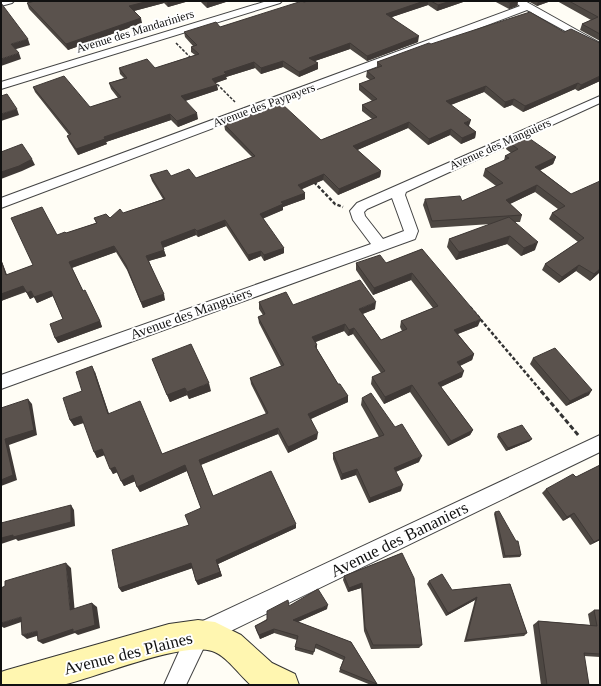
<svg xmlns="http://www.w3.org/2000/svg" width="601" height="686" viewBox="0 0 601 686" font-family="Georgia,serif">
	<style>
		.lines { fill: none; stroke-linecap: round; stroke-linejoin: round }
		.street-casing { stroke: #444; stroke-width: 2 }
		.secondary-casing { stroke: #333; stroke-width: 2 }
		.path-far2 { stroke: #333; stroke-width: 1.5; stroke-dasharray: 3 1.5; stroke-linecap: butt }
		.path-far1 { stroke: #333; stroke-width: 2.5; stroke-dasharray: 3.5 2; stroke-linecap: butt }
		.path { stroke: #333; stroke-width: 3; stroke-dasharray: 5 2.5; stroke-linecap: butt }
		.street { fill: #fff; fill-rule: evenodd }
		.secondary { fill: #fff6b0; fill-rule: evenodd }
		.wall { fill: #4d4742 }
		.shaded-wall { fill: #3f3936 }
		.building { fill: #5a524d; stroke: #3f3936 }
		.labels { text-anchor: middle; stroke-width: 4; stroke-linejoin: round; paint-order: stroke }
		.far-street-label { font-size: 12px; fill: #111; stroke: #fff }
		.street-label { font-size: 14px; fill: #111; stroke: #fff }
		.near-street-label { font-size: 17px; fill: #111; stroke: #fff }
	</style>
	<rect width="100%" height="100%" fill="#fffdf5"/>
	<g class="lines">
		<defs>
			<path id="street" d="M1 1H14L12 3 1 6Z
				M267 1H282L280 3 1 89V82Z
				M513 1H525L600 43V50L527 10 1 208V198L520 6Z
				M600 96V103L406 192 405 195 418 231 415 239 1 389V375L371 244 353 220 350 211 357 203ZM392 198 404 231 383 239 365 216 364 212 367 209Z
				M600 435V452L206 643 186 685H164L190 627Z"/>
			<path id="secondary" d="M198 620 215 622 241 635 272 663 295 674 299 685H251C240 676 226 655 212 651 178 642 99 677 62 685 47 686 18 685 1 685V672L7 670 169 624Z"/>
		</defs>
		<use href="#street" class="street-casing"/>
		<use href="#secondary" class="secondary-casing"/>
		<path class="path-far2" d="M176 43 191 58
			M214 81 235 102"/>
		<path class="path-far1" d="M314 182 335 204 343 207
			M470 307 542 392"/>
		<path class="path" d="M541 391 579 436"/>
		<use href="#street" class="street"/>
		<use href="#secondary" class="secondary"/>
	</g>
	<path class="wall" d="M35 1H189L168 7 164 3 134 11 142 23 68 50 29 9 27 3Z
		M200 1H229L207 8Z
		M308 1H466L437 11 428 5 392 17 418 42 367 61 350 49 315 61 318 63V69L299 77 283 67 261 74 255 68 226 77 227 79 216 83 218 90 185 101 198 119 178 127 171 120 106 142 107 144 78 155 69 141 67 136 69 135 35 92 33 87 90 107 118 98 111 89 109 83 124 78 120 74 119 68H155L195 55 191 52V47L193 46 185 37 184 32 220 27Z
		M494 1H518L517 6 509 9Z
		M528 1H551L537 6Z
		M557 1H600V41L580 30 582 24 591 20Z
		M564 32 600 43V81L578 91 575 89 523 112 512 105 504 108 484 92 451 105 469 126 476 132 475 138 461 144 450 135 428 145 408 128 357 150 381 171 380 177 338 195 323 180 301 189 305 199 283 207V210L263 218 284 253 264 261 261 256 249 261 226 226 198 237 196 235 163 248 166 256 149 261 165 300 143 308 127 270 116 252 72 268 83 291 100 321 102 327 58 343 55 338 63 319 53 296 37 303 34 297 30 299 26 292 1 301V259L7 275 33 265 57 235 66 233 96 223 94 218H110L163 199 152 181 150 175 196 178 252 157 225 130 224 124 321 140 372 119 362 111V105L372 101 359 90V84L370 80 366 77 367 71 377 68V62L431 44Z
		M508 142 556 157 553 164 540 170 571 194 600 272 590 281 576 271 559 283 542 270 545 264 578 242 549 219 552 213 558 209 535 192 510 204 522 215 520 222H515L535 250 521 256 507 244 456 260 447 247 449 239 491 224 431 228 423 205 425 199 462 201 496 186 483 176 485 169 504 161 505 156 511 153 506 149Z
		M422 249 478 326 458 334 474 354 472 360 460 366 462 377 441 387 473 430 470 435 448 446 410 392 384 404 371 384 372 377 381 373 353 334 348 336 344 331 316 342 317 345V349L338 384 348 396V402L311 419 317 439 288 453 278 434 201 465 213 496 296 528 218 564 222 576 198 585 196 581 192 568 122 592 119 588 189 525 201 508 187 471 140 492 135 481 124 486 117 472 113 474 105 455 97 458 84 423 74 426 70 420 82 391 95 372 109 414 162 454 266 414 251 384 250 378 281 366 259 323 258 317 263 315 259 309V302L293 305 375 309 363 314 381 340 402 331 400 327 401 321 433 308 411 280 373 295 356 270V263H386Z
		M533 358 589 395 566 406 530 364Z
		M152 359 211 391 189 399 187 395 170 402Z
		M362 398 419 462 396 472 401 491 369 503 356 475 341 480 333 459V453L379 437 361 405Z
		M498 434 530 441 506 451 497 437Z
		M600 465V540L590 545 570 517 563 521 542 493 546 489 576 477Z
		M495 512 521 555 520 557 503 558 494 514Z
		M402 553 422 645 419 648 371 649 364 631 361 588 348 592 343 580 344 576Z
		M429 581 452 590 510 584 527 633 524 636 464 642 475 600 446 616 427 584Z
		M289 606 327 609 298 622 351 642 377 684 376 685H371L339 672 343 660 315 648 313 655 295 650V647L297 640 274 633 260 639 256 630 255 626Z
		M594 610H600V657L584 656 589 685H541L533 625 538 621 590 625 588 614Z"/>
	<path class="shaded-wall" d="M149 1H164V3L130 12 129 6Z
		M167 1H189L168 7Z
		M211 1H229L207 8V2Z
		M424 1H428V5L386 19V14Z
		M451 1H466L437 11 438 5Z
		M515 1H518L517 6 509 9 510 3Z
		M538 1H551L537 6Z
		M141 18 142 23 68 50 66 44Z
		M419 36 418 42 367 61V56Z
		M28 39 30 45 13 50 11 44Z
		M350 43V49L309 63V58Z
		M19 53 21 59 1 66V59Z
		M283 61V67L261 74V68Z
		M254 62 255 68 226 77 227 79 212 84V79L224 72Z
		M318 63V69L299 77V72Z
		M600 76V81L578 91 581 85Z
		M578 83 575 89 523 112 525 106Z
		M217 85 218 90 182 102 181 96Z
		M486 86 484 92 445 107 446 101Z
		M514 99 512 105 504 108 505 102Z
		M17 109 19 115 1 121V114Z
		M197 113 198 119 178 127 177 121Z
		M170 114 171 120 106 142 107 144 78 155 76 149 104 137Z
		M471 120 469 126 463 129 464 123Z
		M409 122 408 128 353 152V146Z
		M451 129 450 135 428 145 429 139Z
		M476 132 475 138 461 144 462 138Z
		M556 157 553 164 533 174 535 167Z
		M32 159 35 165 22 171 1 179V172Z
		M381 171 380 177 338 195 339 189Z
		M324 174 323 180 298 191V185Z
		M537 185 535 192 503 207 506 200Z
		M305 193V199L283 207V210L260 220V214L281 202Z
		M225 220 226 226 198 237 197 231Z
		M195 229 196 235 162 248 161 242Z
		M510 236 507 244 456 260 459 252Z
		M538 242 535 250 521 256 524 248Z
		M114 246 116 252 71 268 69 262Z
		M284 248V253L264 261V255Z
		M164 250 166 256 148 261 146 256Z
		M261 251V256L249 261 248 255Z
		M1 259 2 262 9 281 6 275 1 261Z
		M579 265 576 271 559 283 562 277Z
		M600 269V272L590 281 594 274Z
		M412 273 411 280 373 295 374 288Z
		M23 286 26 291 1 301V294Z
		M31 291 34 297 30 299 27 293Z
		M51 291 53 296 37 303 34 297Z
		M164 294 165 300 143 308 141 302Z
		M376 302 375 309 359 315V309Z
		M481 319 478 326 452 336 454 330Z
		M100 321 102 327 58 343 55 338Z
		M345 324 344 331 312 343V337Z
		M354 328 353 334 348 336 349 330Z
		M474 354 472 360 455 368 457 362Z
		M92 366 95 372 111 420 108 414Z
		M464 371 462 377 436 389 438 383Z
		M209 383 211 391 189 399 187 392Z
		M412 385 410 392 384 404 385 397Z
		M185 388 187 395 170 402 167 395Z
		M592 390 589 395 566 406 570 401Z
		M348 396V402L308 420V414Z
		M28 399 32 404 37 435 9 445 17 480 1 486V480L5 439Z
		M81 416 85 422 74 426 70 420Z
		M278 428V434L200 465 199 460Z
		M473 430 470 435 448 446 451 441Z
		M318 433 317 439 288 453V447Z
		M532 439 530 441 506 451 508 448Z
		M102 449 106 454 97 458 94 452Z
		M422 456 419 462 392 473 394 468Z
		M185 465 187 471 140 492 137 487Z
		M115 467 118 472 113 474 110 469Z
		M357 469 356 475 341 480 342 474Z
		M133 475 136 481 124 486 121 481Z
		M403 485 401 491 369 503 370 498Z
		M71 505 74 510 75 526 18 541 16 539 1 544V538Z
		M574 513 570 517 563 521 567 517Z
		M296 524V528L218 564 222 576 198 585 196 581 216 560Z
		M600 539V540L590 545 594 542Z
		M66 563 71 568 75 614 70 610Z
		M191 563 193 568 122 592 119 588Z
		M362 583 361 588 348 592 349 588Z
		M477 597 475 600 446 616 448 613Z
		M92 603 97 607 100 628 78 635 75 633 43 644 38 641Z
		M328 605 327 609 293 624V620Z
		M21 617 27 620 4 628 1 626V623Z
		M274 629V633L260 639 259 635Z
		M37 631 43 634 27 639 22 635Z"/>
	<path class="building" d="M35 1H149L129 6 141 18 66 44 27 3Z
		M302 1 304 2 308 1H424L386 14 419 36 367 56 350 43 309 58 318 63 299 72 283 61 261 68 254 62 224 72 226 74 212 79 217 85 181 96 197 113 177 121 170 114 104 137 105 139 76 149 67 136 71 134 33 87 64 76 90 107 121 97 109 83 127 78 119 68 147 59 155 68 199 54 191 47 197 45 184 32 216 22 220 27Z
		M431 1H451L438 5Z
		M506 1H515L510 3Z
		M569 1H600V34L582 24 598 17Z
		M1 3 28 39 11 44 19 53 1 59Z
		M530 12 564 32 571 29 600 43V76L581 85 578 83 525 106 514 99 505 102 486 86 446 101 471 120 464 123 476 132 462 138 451 129 429 139 409 122 353 146 381 171 339 189 324 174 298 185 305 193 281 202 283 204 260 214 284 248 264 255 261 251 248 255 225 220 197 231 195 229 161 242 164 250 146 256 164 294 141 302 126 265 114 246 69 262 83 291 85 290 100 321 55 338 50 324 63 319 51 291 34 297 31 291 27 293 23 286 1 294V261L6 275 33 265 11 218 42 207 57 235 65 232 66 233 97 223 94 218 106 214 110 218 120 209 123 213 165 199 150 175 167 170 171 176 189 169 196 178 255 156 224 124 282 104 321 140 377 117 362 105 377 99 359 84 375 78 367 71 382 66 377 62 429 43 431 44Z
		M7 94 17 109 1 114V96Z
		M523 134 556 157 535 167 571 194 600 181V269L594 274 579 265 562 277 545 264 584 238 552 213 565 206 537 185 506 200 522 215 432 221 425 199 460 196 462 201 503 183 485 169 509 158 505 156 518 149 508 142Z
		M22 144 32 159 19 166 1 172V152Z
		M509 217 538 242 524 248 510 236 459 252 449 239Z
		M422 249 481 319 454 330 474 354 457 362 464 371 438 383 473 430 451 441 412 385 385 397 372 377 385 371 354 328 349 330 345 324 312 337 317 345 315 346 338 384H340L348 396 308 414 318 433 288 447 278 428 199 460 213 496 271 471 296 524 216 560 220 572 196 581 191 563 119 588 112 550 189 525 185 515 201 508 185 465 137 487 133 475 121 481 115 467 110 469 102 449 94 452 81 416 70 420 63 398 82 391 76 372 92 366 108 414 140 401 162 454 268 413 250 378 284 365 258 317 265 314 259 302 286 292 293 305 360 280 376 302 359 309 381 340 407 329 401 321 438 306 412 273 374 288 356 263 380 255 386 263Z
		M191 344 209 383 187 392 185 388 167 395 152 359Z
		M555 348 592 390 570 401 533 358Z
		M371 393 395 427 402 424 422 456 394 468 403 485 370 498 357 469 342 474 333 453 384 435 362 398Z
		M28 399 34 430 5 439 13 475 1 480V408Z
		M522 425 532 439 508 448 498 434Z
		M600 465V539L594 542 574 513 567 517 546 489 573 474 576 477Z
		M71 505V522L13 537V535L1 538V523Z
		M499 511 516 541H518L521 555 505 556 495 512Z
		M402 553 414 578 422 645H373L365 627 362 583 349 588 344 576Z
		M66 563 70 610 92 603 95 625 73 632V629L38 641 37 631 22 635 21 617 1 623V588L5 586V581Z
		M442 574 452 590 510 584 527 633 466 640 477 597 448 613 429 581Z
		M318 589 328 605 293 620 351 642 377 684 340 669 345 657 316 644 314 652 295 647 298 636 274 629 259 635 255 626 267 620V611L288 600 289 606Z
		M594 610H600V654L584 653 589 685H547L538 621 597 626Z"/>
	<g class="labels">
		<g class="far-street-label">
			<text transform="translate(135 31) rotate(-17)" y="4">Avenue des Mandariniers</text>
			<text transform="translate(264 105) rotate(-20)" y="4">Avenue des Paypayers</text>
			<text transform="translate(500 144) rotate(-24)" y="4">Avenue des Manguiers</text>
		</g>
		<g class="street-label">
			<text transform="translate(191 313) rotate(-20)" y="5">Avenue des Manguiers</text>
		</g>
		<g class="near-street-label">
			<text transform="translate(399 539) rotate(-26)" y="6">Avenue des Bananiers</text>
			<text transform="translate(128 653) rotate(-14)" y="6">Avenue des Plaines</text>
		</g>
	</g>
	<rect width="601" height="686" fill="none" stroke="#111111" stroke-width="4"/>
</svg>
